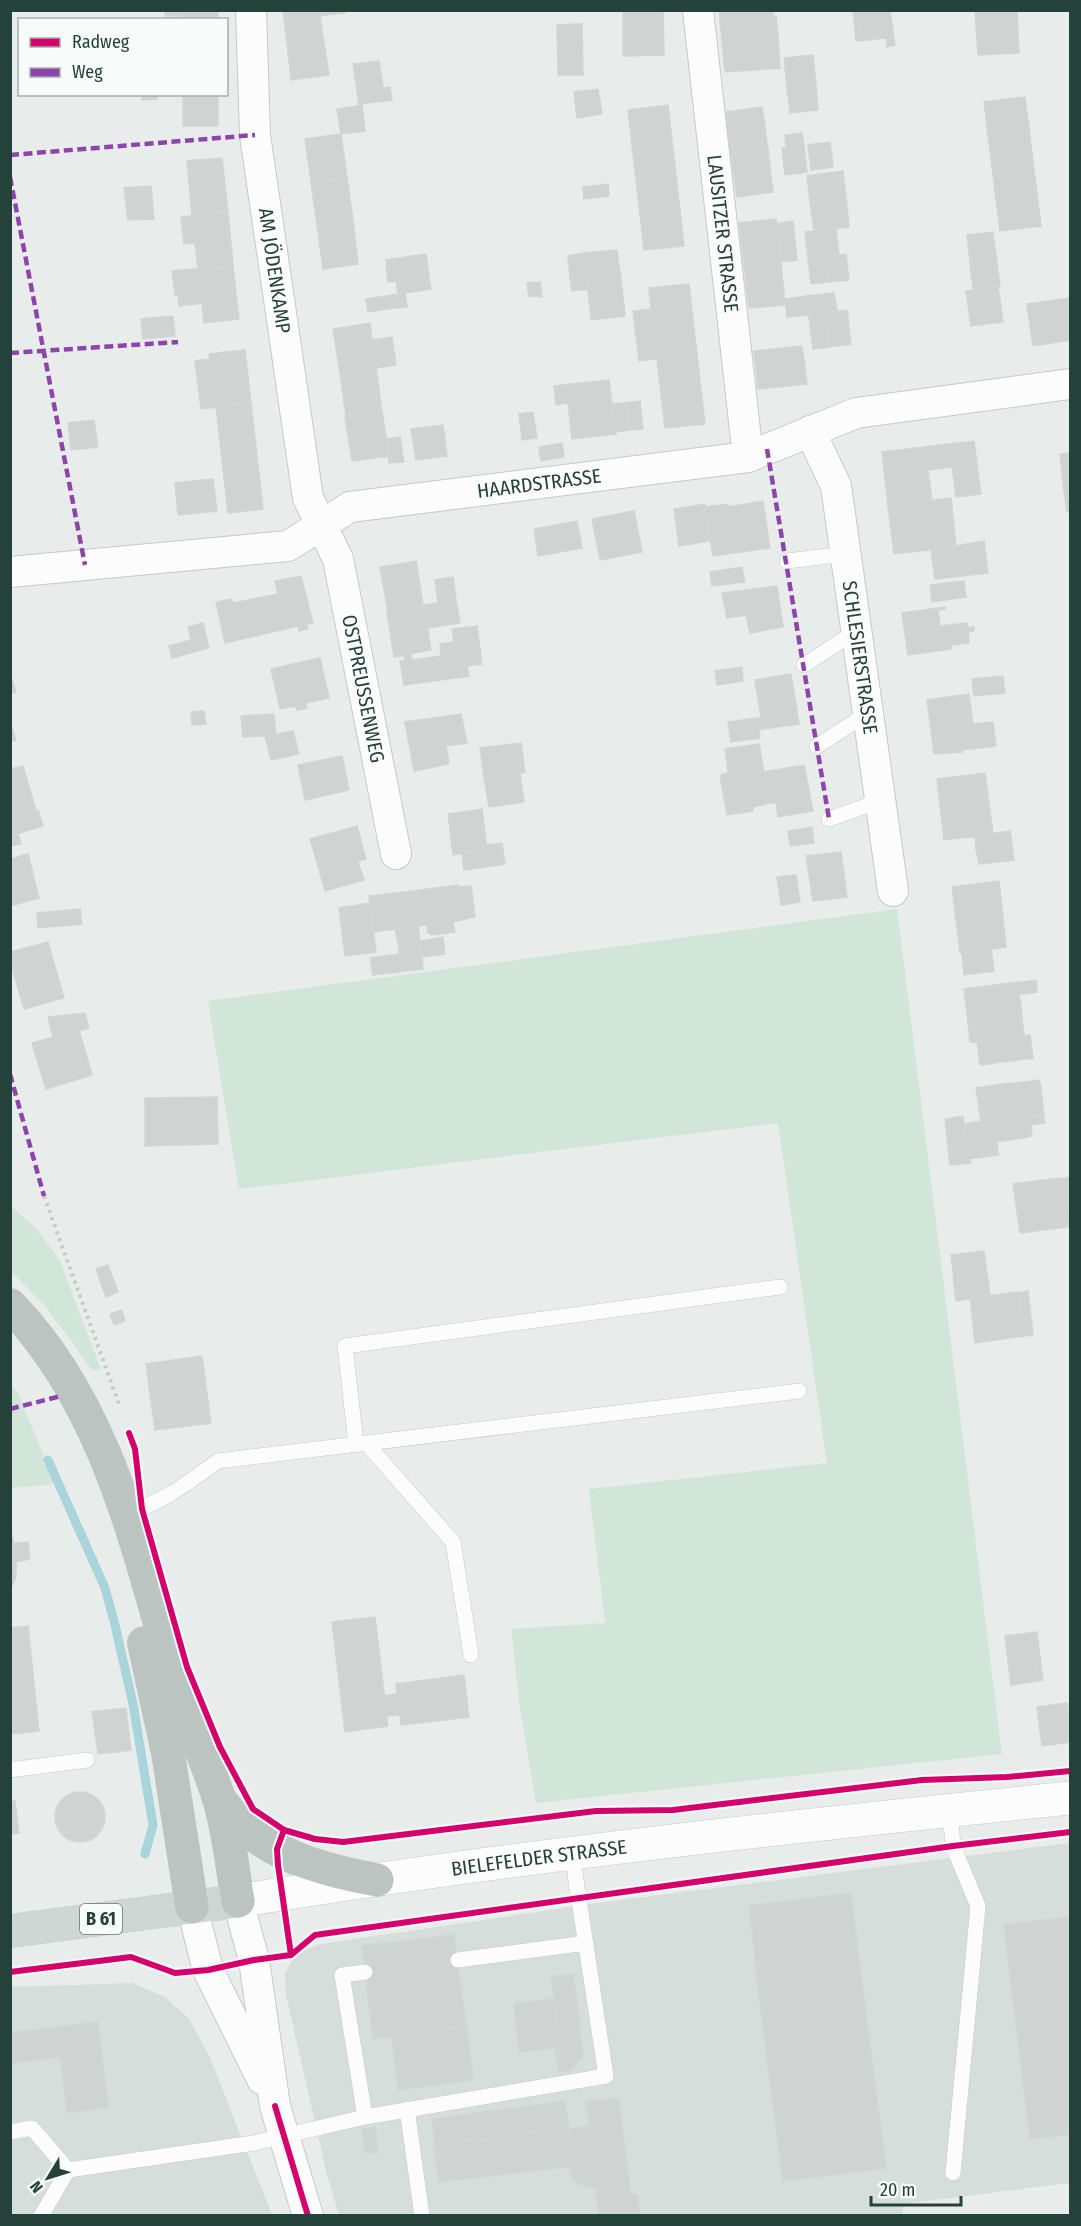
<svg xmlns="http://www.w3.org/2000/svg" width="1081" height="2226" viewBox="0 0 1081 2226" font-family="'Fira Sans Condensed',sans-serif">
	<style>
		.built { fill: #d6dedb }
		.green { fill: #d1e6d8 }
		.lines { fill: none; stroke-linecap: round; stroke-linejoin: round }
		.stream { stroke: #a9d4db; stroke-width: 9 }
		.building { fill: #cfd4d2; stroke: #d1d6d4; stroke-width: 1.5 }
		.lane-casing { stroke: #c5cac8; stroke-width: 16 }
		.street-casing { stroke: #c5cac8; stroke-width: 32 }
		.secondary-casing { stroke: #c3cbc8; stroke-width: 34 }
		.primary-casing { stroke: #c3ccc9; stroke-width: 34 }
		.highway-casing { stroke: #c3ccc9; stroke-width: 34 }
		.path { stroke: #c3ccca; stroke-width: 4; stroke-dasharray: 3 4.5; stroke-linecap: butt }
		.lane { stroke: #fcfcfc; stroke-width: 15 }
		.street { stroke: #fcfcfc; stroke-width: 30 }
		.secondary { stroke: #fcfcfc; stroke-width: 33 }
		.primary { stroke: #cfd7d5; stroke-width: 33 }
		.highway { stroke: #bcc4c2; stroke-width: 33 }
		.quiet { stroke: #8e44ad; stroke-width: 4.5; stroke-dasharray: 9 4.5; stroke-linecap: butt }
		.cycleway-casing { stroke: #f7fbf9; stroke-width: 10 }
		.cycleway { stroke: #d6006c; stroke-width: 6 }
		.labels { text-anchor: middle; stroke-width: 5; stroke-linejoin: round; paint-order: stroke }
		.shield { fill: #f7fbf9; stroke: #637a73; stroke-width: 1.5 }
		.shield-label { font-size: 18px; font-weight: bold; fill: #24423a }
		.street-label { font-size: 20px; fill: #24423a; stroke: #f7fbf9 }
	</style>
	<rect width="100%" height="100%" fill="#e8edeb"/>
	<path class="built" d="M1070 1843V2183L903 2204 902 2216 339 2215 327 2175 286 1995 285 1974 291 1962 305 1950 321 1944 604 1902Z
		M132 1983 165 1997 189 2019 210 2057 272 2215H11L10 1987Z"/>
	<path class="green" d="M897 909 1002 1754 536 1803 520 1707 511 1629 605 1623 589 1489 827 1463 778 1123 239 1189 208 1001Z
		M11 1206 37 1229 60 1261 101 1369 92 1370 46 1307 11 1271Z
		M11 1384 18 1393 55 1484 11 1488Z"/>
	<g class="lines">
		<path class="stream" d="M48 1460 105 1588 114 1621 133 1704 153 1825 145 1854"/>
	</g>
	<path class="building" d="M165 10H183V16H165Z
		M183 10H218V18H183Z
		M283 10H319L322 29 286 34Z
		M319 10H345V13L320 16Z
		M623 10H663L664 55 623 56Z
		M720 10H773V17L720 21Z
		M853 10H890L895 45 887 47 886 38 856 41Z
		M878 10 880 36 860 39 858 12Z
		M975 10H1017L1019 53 978 55Z
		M776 16 778 35 760 36 758 18Z
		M183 18H218V20H183Z
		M758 18 760 36 778 35 780 68 725 72 720 21Z
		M582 24 583 75H558L557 25Z
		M322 30 329 75 291 80 286 34Z
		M813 55 816 84 787 87 784 58Z
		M379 61 383 87 357 91 353 64Z
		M816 84 818 110 790 113 787 87Z
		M390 87 392 100 359 104 357 91Z
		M598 89 602 114 577 118 574 92Z
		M142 94H157V99L142 100Z
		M183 94H218V126H183Z
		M1025 97 1033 161 992 167 984 102Z
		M362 105 365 131 341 134 337 109Z
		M668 105 676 175 636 180 628 110Z
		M762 107 768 150 731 155 726 112Z
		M802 133 804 146 786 148 785 135Z
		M341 134 347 177 311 182 305 139Z
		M830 142 833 167 811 170 808 145Z
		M804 146 807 172 785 175 782 148Z
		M768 150 773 192 737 197 731 155Z
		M222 158 228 212 192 215 187 161Z
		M1033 161 1041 226 1000 231 992 167Z
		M843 171 846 197 810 202 807 176Z
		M676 175 684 246 644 250 636 180Z
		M347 177 353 220 317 225 311 182Z
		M608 184 609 196 584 199 583 187Z
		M151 186 154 219 128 220 124 188Z
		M846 197 849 227 814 231 810 202Z
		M228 212 233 266 198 269 195 243 184 244 181 217Z
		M776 219 781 262 744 266 739 223Z
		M353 220 358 264 323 269 317 225Z
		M793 221 797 260 781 262 776 224Z
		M836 228 839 255 825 257 822 230Z
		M822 230 825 257 808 259 805 232Z
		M993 232 1000 286 973 289 967 235Z
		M617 250 620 272 586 276 584 253Z
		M584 253 586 276 570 278 568 256Z
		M426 254 429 276 388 282 386 260Z
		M846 254 849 280 828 282 825 257Z
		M825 257 828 282 811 284 808 259Z
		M781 262 785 305 749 308 744 266Z
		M233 266 239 319 204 323 202 303 179 306 178 294 175 295 172 271Z
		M620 272 624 305 590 308 586 276Z
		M586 276 588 289 579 290 577 277Z
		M429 277 431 289 398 294 396 281Z
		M577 277 579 290 572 291 570 278Z
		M540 282 542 297 529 296 527 283Z
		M689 284 697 354 639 361 633 311 651 309 649 288Z
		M998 286 1003 322 986 324 981 289Z
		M981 289 986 324 971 326 966 291Z
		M405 293 407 307 394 308 392 295Z
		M834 293 837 311 809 315 806 296Z
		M392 295 394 308 368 312 366 299Z
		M806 296 809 315 787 317 785 299Z
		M1070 298V340L1033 346 1027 304Z
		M624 305 625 316 591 320 590 308Z
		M847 310 851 344 829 347 824 313Z
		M824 313 825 316 809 318V315Z
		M173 316 175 336 143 339 141 319Z
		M825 316 829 347 813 349 809 318Z
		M370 323 372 340 392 337 396 365 340 373 333 329Z
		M802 346 807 384 758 389 754 351Z
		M245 350 251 403 201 409 195 361 210 359 209 354Z
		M697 354 705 424 665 428 657 359Z
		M376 368 382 411 346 416 340 373Z
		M609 380 616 434 572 439 568 403 556 405 554 386Z
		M640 401 643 429 629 430 626 403Z
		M251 403 257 456 222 460 216 407Z
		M626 403 629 430 615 432 612 404Z
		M382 411 389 456 352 461 345 417Z
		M533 412 537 438 522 440 519 414Z
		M94 420 98 447 71 450 68 423Z
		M443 425 447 456 416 460 411 429Z
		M400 437 404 462 389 463 387 439Z
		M974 441 981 494 956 497 952 467 928 470 925 447Z
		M562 443 564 457 541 461 539 447Z
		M925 447 932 500 888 506 882 452Z
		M1070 453V483L1063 484 1060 454Z
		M257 456 263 509 228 513 222 460Z
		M213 479 217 511 178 515 175 483Z
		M1070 483V512H1067L1063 484Z
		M951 498 956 547 894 554 888 506Z
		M763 501 770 548 713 556 705 507 728 504V507Z
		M705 504 710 541 679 546 674 509Z
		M634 511 642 552 600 560 592 519Z
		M577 521 582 548 538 556 534 529Z
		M984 541 988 573 935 579 931 550Z
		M416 561 423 605 388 611 380 567Z
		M742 567 745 582 712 586 710 572Z
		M301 576 313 623 307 624 308 629 299 631 298 626 225 643 216 602 231 599 233 603 278 594 275 581Z
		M453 577 456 600 438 603 435 580Z
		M964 581 966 597 932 602 930 585Z
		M777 586 783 627 750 633 746 615 727 618 722 593Z
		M456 600 460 623 441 626 438 603Z
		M438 603 441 626 428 628 424 605Z
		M424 605 431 650 394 657 387 612Z
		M945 607V609L938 610 940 626 967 623V627H974V631L968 632 969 643 951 645V649L908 655 902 613Z
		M203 623 209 648 194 652 188 627Z
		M477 626 482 664 467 666 469 676 404 685 400 661H405L404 655 411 654 412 660 441 656 440 644 454 642 452 629Z
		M191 640 194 652 172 658 169 646Z
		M320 658 329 698 306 703 307 708 297 710 296 706 280 709 271 669Z
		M742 667 743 681 717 685 715 671Z
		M10 673 16 692 10 693Z
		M791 674 799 724 763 729 755 680Z
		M1003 676 1005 693 974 696 972 679Z
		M969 694 973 724 993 722 996 746 961 750 962 752 934 754 927 700Z
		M204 711 206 724 192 725 191 712Z
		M274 714 276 735 243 737 241 716Z
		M461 714 467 743 446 746 449 764 414 771 405 722Z
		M757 718 760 738 731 742 728 722Z
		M757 718H761L763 729 759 730Z
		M10 722 16 740 10 741Z
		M293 731 299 754 271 760 265 736Z
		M521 743 525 772 484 778 480 748Z
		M759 744 764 773 729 778 725 749Z
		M342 756 349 790 305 800 298 765Z
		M804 765 813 811 778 817 776 802 753 807V811L727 815 720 775 728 773 729 778Z
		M23 766 36 811 10 818V769Z
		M520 773 524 802 489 807 484 778Z
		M985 773 993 834 944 840 937 779Z
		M482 809 487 850 453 855 448 814Z
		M38 810 43 826 10 836V818Z
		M357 826 366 859 320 873 310 839Z
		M812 827 814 843 790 846 788 831Z
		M1010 831 1012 844 976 849 975 836Z
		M18 833 21 844 10 846V836Z
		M502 843 505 864 464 870 462 854 487 850 486 845Z
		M1012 844 1014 860 979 864 976 849Z
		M841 852 847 897 813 901 806 856Z
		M28 854 39 898 10 906V859Z
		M358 862 364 880 325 891 320 873Z
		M796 875 800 902 781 905 777 877Z
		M999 881 1006 947 960 953 952 887Z
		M458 885V887L471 886 475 917 453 922 455 932 431 935 430 932 428 933 427 925 418 926 413 891Z
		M413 891 418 926 373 932 369 896Z
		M370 903 376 952 345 956 339 908Z
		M80 909 82 924 38 928 37 913Z
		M418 926 420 941 398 943 395 929Z
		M443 937 445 954 422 957 420 941Z
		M420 941 422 957 400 960 398 943Z
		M48 942 64 998 24 1009 10 961V952Z
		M991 949 994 971 964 975 962 953Z
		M399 954 400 960 422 957 423 969 373 975 370 958Z
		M1036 980 1037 992 1019 995 1018 983Z
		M1018 982 1024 1036 977 1042 973 1012 967 1013 964 989Z
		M973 1012 977 1042H970L967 1013Z
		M85 1013 89 1028 53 1037 48 1017Z
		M79 1030 92 1075 46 1089 32 1043Z
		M1030 1035 1033 1058 980 1065 977 1042Z
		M1039 1080 1041 1087 1010 1091 1009 1084Z
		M1009 1083 1010 1091 1041 1087 1044 1117H1030V1120H1026L1029 1137 984 1144 976 1088Z
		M217 1097 218 1144 145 1146V1098Z
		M963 1116 968 1159H970L971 1163 950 1165 945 1119Z
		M1043 1116 1045 1123 1031 1125 1032 1136H1029L1026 1120H1030V1117Z
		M981 1121 987 1155 998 1153 999 1155 968 1159 964 1124Z
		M997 1142 998 1153 987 1155 985 1143Z
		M1070 1177V1201L1058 1203 1055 1180Z
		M1060 1178 1055 1180 1058 1203 1063 1202 1066 1227 1020 1233 1013 1184Z
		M1070 1201V1226L1066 1227 1063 1202Z
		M984 1251 987 1273 954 1278 951 1255Z
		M108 1265 118 1292 106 1297 96 1269Z
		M987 1273 990 1296 956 1301 953 1278Z
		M1028 1291 1033 1335 1024 1336 1019 1293Z
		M1019 1292 1024 1336 975 1343 970 1298Z
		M122 1310 125 1321 114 1325 110 1314Z
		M202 1356 211 1423 155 1430 146 1364Z
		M10 1529 14 1543 28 1542 30 1559 16 1562V1577L10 1590Z
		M375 1617 388 1726 345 1732 332 1622Z
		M28 1626 39 1731 14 1734 13 1732H10V1628Z
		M1037 1632 1039 1649 1033 1650 1038 1681 1011 1685 1005 1636Z
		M1039 1649 1043 1680 1038 1681 1033 1650Z
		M464 1675 469 1717 401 1725 400 1715 387 1716 384 1696 397 1694 396 1684Z
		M1067 1703 1070 1742 1042 1746 1037 1707Z
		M1067 1706H1070V1729Z
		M126 1708 131 1750 98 1754 92 1712Z
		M55 1817a25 25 0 1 1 50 0a25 25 0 1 1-50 0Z
		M15 1801 19 1833 10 1834V1802Z
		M851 1893 858 1952H851L845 1901 757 1912 763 1964 756 1965 749 1906Z
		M845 1901 851 1952 763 1964 757 1912Z
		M1070 1917V2134L1030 2139 1004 1925Z
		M454 1935 466 2027 373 2039 362 1946Z
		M858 1952 886 2168 783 2181 755 1965Z
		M573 1974 580 2024 558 2026 551 1977Z
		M554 1999 560 2043 555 2048 519 2052 514 2004Z
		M466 2021 473 2080 398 2090 391 2031Z
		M98 2022 106 2089 65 2095 60 2057 10 2063V2033Z
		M579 2024 583 2055 571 2071 559 2072 555 2048 560 2043 558 2026Z
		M106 2089 109 2107 67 2113 65 2095Z
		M619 2098 620 2110 588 2114 586 2102Z
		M565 2101 569 2128 435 2145 432 2119Z
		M620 2110 631 2195 637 2194 640 2216H599L596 2194H599L597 2183 586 2182 580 2179 573 2166 439 2182 434 2146H436L437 2153 570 2136 568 2129 589 2126 588 2114Z
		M375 2127 378 2152 365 2153 362 2129Z
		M569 2128 570 2136 437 2153 435 2146Z
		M568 2166H573L580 2179 586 2182 597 2183 598 2188H591L577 2183 572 2177Z"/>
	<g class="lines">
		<defs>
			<path id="lane" d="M787 561 846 554
				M804 665 857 631
				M817 746 868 713
				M829 819 880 801
				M366 1443 453 1542 471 1655
				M356 1444 345 1346 780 1287
				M126 1513C160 1505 190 1481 218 1461L799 1391
				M10 1770 87 1760
				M950 1810 953 1846 978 1906 953 2173
				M458 1960 586 1943
				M365 1972 342 1975 365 2117
				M407 2109 422 2216
				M10 2132 32 2128 68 2170
				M68 2170 254 2143 365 2117 606 2076 572 1854
				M41 2216 68 2170"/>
			<g id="street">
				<path id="s1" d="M251 10 255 135 308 498 338 559 396 854"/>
				<path id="s2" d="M698 10 748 457"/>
				<path id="s3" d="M810 431 836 486 893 891"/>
				<path id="s4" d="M10 572 288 546 350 507 748 457 856 413 1070 384"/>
				<path d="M238 1901 254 1960 275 2106 308 2216"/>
				<path d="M192 1907 208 1970 262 2079"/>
			</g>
			<g id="secondary">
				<path id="s5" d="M238 1901C514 1856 793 1826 1070 1798"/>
			</g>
			<path id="primary" d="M10 1931 238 1901"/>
			<path id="highway" d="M10 1305C109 1407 138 1552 177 1683 189 1723 207 1760 219 1799 229 1831 232 1868 238 1901
				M144 1643 168 1753 192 1907
				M219 1799C227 1809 235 1819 244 1827 280 1859 332 1872 377 1880"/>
		</defs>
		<use href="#lane" class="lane-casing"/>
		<use href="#street" class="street-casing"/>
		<use href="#secondary" class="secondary-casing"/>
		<use href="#primary" class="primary-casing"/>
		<use href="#highway" class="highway-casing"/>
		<path class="path" d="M44 1196 120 1407"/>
		<use href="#lane" class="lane"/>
		<use href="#street" class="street"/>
		<use href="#secondary" class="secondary"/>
		<use href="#primary" class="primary"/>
		<use href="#highway" class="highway"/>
		<path class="quiet" d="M10 155 255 135
			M10 177 85 565
			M10 353 178 342
			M767 449 829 819
			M10 1074 44 1196
			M10 1409 61 1396"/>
		<defs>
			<path id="cycleway" d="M129 1433 135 1449 142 1509 187 1667 220 1747 253 1809 284 1830 315 1839 343 1842 596 1811 673 1810 922 1780 1007 1777 1070 1771
				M284 1830 277 1849 278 1865 291 1955
				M10 1972 131 1957 175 1973 208 1970 254 1960 291 1955 315 1935 953 1846 1070 1832
				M275 2106 308 2216"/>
		</defs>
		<use href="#cycleway" class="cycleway-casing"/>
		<use href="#cycleway" class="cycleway"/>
	</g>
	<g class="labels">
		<rect class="shield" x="80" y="1904" width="42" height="30" rx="4.5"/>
		<g class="shield-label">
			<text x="101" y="1925">B 61</text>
		</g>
		<g class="street-label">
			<text dy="7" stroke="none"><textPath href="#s2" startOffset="225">LAUSITZER STRASSE</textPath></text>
			<text dy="7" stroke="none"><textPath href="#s1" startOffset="262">AM JÖDENKAMP</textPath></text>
			<text dy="7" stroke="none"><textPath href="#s4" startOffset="543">HAARDSTRASSE</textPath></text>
			<text dy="7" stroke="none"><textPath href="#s3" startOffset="234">SCHLESIERSTRASSE</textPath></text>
			<text dy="7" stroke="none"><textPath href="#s1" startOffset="692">OSTPREUSSENWEG</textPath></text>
			<text dy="7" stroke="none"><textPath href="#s5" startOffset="304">BIELEFELDER STRASSE</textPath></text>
		</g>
	</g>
	<rect width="1081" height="2226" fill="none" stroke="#24423a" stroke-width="24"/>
	<rect x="18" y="18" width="210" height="78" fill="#f7fbf9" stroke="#a3b1ad" stroke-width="1.5"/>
	<rect x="30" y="38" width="30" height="9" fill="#d6006c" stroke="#a3b1ad" stroke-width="1.5"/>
	<text x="72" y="48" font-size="18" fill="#24423a">Radweg</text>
	<rect x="30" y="68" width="30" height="9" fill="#8e44ad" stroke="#a3b1ad" stroke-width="1.5"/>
	<text x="72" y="78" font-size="18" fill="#24423a">Weg</text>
	<g transform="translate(48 2178) rotate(232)" stroke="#f7fbf9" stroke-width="4.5" paint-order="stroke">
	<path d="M0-4.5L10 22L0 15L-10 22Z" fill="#24423a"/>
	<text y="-9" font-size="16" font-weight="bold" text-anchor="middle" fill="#24423a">N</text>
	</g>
	<path d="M871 2196v9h90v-9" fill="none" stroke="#24423a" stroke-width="3"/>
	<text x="880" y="2196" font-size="18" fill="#24423a" stroke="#f7fbf9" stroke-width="4.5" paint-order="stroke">20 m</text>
</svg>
